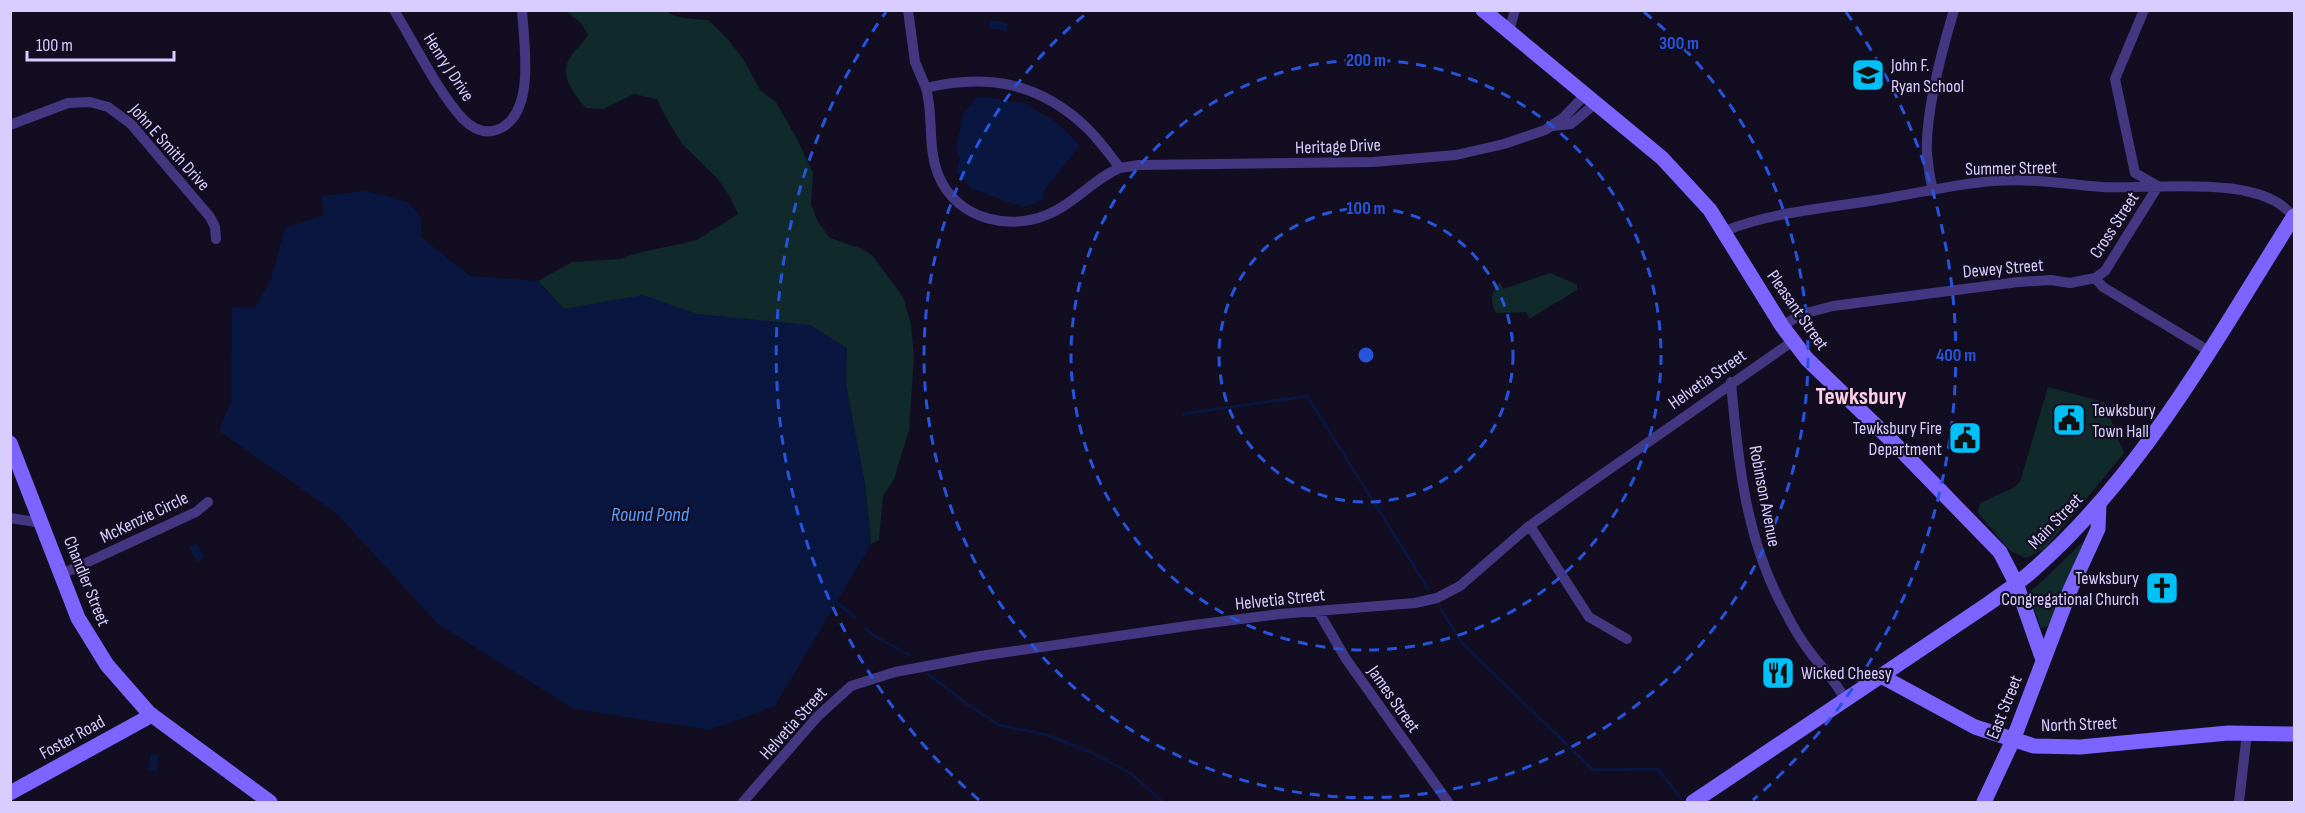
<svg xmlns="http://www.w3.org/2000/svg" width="2305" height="813" viewBox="0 0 2305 813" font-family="'Sofia Sans Condensed',sans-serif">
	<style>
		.green { fill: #10292b }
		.water { fill: #09163f }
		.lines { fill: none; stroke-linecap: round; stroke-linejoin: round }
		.stream { stroke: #09163f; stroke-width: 3 }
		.street { stroke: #433781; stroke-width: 10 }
		.secondary { stroke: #7b64ff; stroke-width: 15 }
		.ring { fill: none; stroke: #2654da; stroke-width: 3; stroke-dasharray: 10 8 }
		.labels { text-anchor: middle; stroke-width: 4.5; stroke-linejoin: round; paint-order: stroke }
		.poi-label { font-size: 18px; fill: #d9cdff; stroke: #130d21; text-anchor: start }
		.street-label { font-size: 18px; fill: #d9cdff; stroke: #130d21 }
		.water-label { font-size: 20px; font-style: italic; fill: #5b9fff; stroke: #130d21 }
		.district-label { font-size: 24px; font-weight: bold; fill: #ffcfe8; stroke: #130d21 }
		.centre { fill: #2654da; stroke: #130d21; stroke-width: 3 }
		.ring-label { font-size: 18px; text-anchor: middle; font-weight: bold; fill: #2654da; stroke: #130d21; stroke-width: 4.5; stroke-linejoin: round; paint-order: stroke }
	</style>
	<rect width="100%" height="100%" fill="#130d21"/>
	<path class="green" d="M566 11H666C677 19 694 19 708 20L726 37 744 60 760 90 776 102 798 141 813 173 811 204 818 222 830 238 862 249 872 255 903 297 911 324 914 357 909 431 894 479 883 496 879 540 871 544 865 484 564 309 538 281 572 262 620 259 638 253 697 240 738 214 730 197 717 178 682 144 664 114 657 99 634 94 603 109 586 108C575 96 558 74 570 58 575 49 583 44 588 35L581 23Z
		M1550 273 1574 283 1577 285V290L1529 319 1527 312 1496 313C1490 301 1490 292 1500 282L1503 289Z
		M2048 387 2104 402 2124 453 2045 549 2026 558 2010 551 1979 514 1978 510 1980 503 2013 488 2020 482Z
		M2087 538 2048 626 2041 628 2028 592 2036 587Z"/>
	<path class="water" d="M990 20 1008 23 1007 31 989 28Z
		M978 96 1024 103 1055 121 1080 145 1043 192 1044 200 1023 207 972 189 956 172 960 158 956 150 963 114Z
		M365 191 407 201 421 217V237L470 276 538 281 564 309 643 295 697 314 810 325 847 348 846 384 865 484 871 544 775 706 710 730 574 709 438 624 336 513 219 431 231 401 232 307 255 308 271 279 285 228 324 215 321 196Z
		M197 543 204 558 197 562 189 547Z
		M151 754 159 755 157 771 148 770Z"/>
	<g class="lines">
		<path class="stream" d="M1183 414 1307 396 1429 590
			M835 601 855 617
			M1440 608 1462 643 1593 770 1658 769 1681 798
			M865 628 879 639 910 655
			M928 674 971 707 999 725 1047 735 1088 751 1132 774 1163 802"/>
		<path class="street" d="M394 10C414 43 438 92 463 119 473 129 485 135 499 129 536 113 524 44 522 10
			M908 10 915 62 926 88
			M1509 31 1515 10
			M10 125 68 103 90 102 108 107 131 124 210 217 215 227 216 239
			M1553 126 1571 124 1596 103
			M1120 168C1095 178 1079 199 1055 211 1014 233 956 221 938 174 927 146 934 116 926 88 988 73 1041 83 1088 129 1100 141 1110 155 1120 168L1139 165 1373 162 1456 155 1504 144 1545 130 1563 118 1586 94
			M1933 191C1930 179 1928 166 1927 154 1925 113 1942 50 1954 10
			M1725 231C1772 212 1826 208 1876 200 1915 194 1954 184 1993 181 2030 178 2065 184 2102 187 2149 190 2264 172 2294 218
			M2095 278 2105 271 2158 186 2135 173 2115 79 2144 10
			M1782 326 1802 314 1833 306 2018 282 2051 280 2070 283 2095 278 2103 287 2209 351
			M1731 382C1738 463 1746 542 1786 613 1793 627 1801 640 1810 652 1822 668 1837 682 1845 700
			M10 518 42 523
			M1530 526 1589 617 1627 639
			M62 574 196 512 208 502
			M1318 611 1346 659 1448 802
			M743 802 818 716 851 686 895 672 980 656 1194 625 1280 614 1415 603 1437 598 1460 586 1528 527 1584 487 1793 341
			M2239 802 2247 733"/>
		<path class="secondary" d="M1483 10 1662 158 1710 210 1782 326 1807 359 1894 443 2000 552 2016 583 2043 660
			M10 443 78 618 107 665 149 713 270 802
			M1881 676 1975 727 2034 746 2080 747 2228 733 2294 734
			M10 793 152 715
			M1693 802 1988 604C2003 593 2019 583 2032 571 2143 474 2216 339 2294 216
			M1984 802 2013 740 2071 588 2098 529 2099 504"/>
	</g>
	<g class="ring">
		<circle cx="1366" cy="355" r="147"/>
		<circle cx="1366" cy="355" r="295"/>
		<path d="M1644 12A442 442 0 1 1 1088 12"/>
		<path d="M979 800A590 590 0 0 1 886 12M1846 12A590 590 0 0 1 1753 800"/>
	</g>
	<defs>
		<symbol id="school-square" viewBox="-11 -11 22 22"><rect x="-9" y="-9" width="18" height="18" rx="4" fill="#00c0f8" stroke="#130d21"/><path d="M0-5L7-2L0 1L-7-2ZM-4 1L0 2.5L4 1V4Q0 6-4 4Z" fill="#111"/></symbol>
		<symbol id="civic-square" viewBox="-11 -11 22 22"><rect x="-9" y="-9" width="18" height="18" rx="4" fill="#00c0f8" stroke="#130d21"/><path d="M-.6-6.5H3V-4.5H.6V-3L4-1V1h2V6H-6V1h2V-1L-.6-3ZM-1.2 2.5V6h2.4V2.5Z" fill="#111"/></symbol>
		<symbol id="church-square" viewBox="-11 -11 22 22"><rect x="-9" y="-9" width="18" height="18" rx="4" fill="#00c0f8" stroke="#130d21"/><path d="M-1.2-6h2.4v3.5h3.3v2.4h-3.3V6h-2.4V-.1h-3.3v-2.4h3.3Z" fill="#111"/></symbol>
		<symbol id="restaurant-square" viewBox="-11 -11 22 22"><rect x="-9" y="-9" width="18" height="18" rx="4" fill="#00c0f8" stroke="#130d21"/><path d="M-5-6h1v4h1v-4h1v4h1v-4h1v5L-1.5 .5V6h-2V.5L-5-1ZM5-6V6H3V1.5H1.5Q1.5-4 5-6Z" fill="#111"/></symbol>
	</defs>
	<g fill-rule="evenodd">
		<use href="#school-square" x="1849" y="56" width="38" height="38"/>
		<use href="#civic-square" x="2050" y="401" width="38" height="38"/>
		<use href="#civic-square" x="1946" y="419" width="38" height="38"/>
		<use href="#church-square" x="2143" y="569" width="38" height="38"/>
		<use href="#restaurant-square" x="1759" y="654" width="38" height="38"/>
	</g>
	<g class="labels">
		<g class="poi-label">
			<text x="1891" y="71">John F.<tspan x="1891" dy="21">Ryan School</tspan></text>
			<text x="2092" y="416">Tewksbury<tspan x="2092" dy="21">Town Hall</tspan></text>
			<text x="1942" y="434" text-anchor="end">Tewksbury Fire<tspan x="1942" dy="21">Department</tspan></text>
			<text x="2139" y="584" text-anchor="end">Tewksbury<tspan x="2139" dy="21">Congregational Church</tspan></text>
			<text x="1801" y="679">Wicked Cheesy</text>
		</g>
		<g class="street-label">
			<text transform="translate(449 67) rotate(57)" y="6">Henry J Drive</text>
			<text transform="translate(1338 146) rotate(-2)" y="6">Heritage Drive</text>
			<text transform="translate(170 147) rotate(48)" y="6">John E Smith Drive</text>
			<text transform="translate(2011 168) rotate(-1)" y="6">Summer Street</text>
			<text transform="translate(2114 225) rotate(-57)" y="6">Cross Street</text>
			<text transform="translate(2003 268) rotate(-5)" y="6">Dewey Street</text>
			<text transform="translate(1798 310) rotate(55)" y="6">Pleasant Street</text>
			<text transform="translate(1707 379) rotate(-35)" y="6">Helvetia Street</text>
			<text transform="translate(1765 496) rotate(79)" y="6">Robinson Avenue</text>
			<text transform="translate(144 517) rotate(-26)" y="6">McKenzie Circle</text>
			<text transform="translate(2055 521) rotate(-46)" y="6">Main Street</text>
			<text transform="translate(87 581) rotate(68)" y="6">Chandler Street</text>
			<text transform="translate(1280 599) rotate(-6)" y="6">Helvetia Street</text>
			<text transform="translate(1394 699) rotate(55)" y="6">James Street</text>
			<text transform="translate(2004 707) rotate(-68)" y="6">East Street</text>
			<text transform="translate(793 723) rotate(-48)" y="6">Helvetia Street</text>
			<text transform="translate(2079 724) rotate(-2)" y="6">North Street</text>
			<text transform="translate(72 737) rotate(-29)" y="6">Foster Road</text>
		</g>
		<g class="water-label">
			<text x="650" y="521">Round Pond</text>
		</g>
		<g class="district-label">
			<text x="1861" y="404">Tewksbury</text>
		</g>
	</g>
	<circle cx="1366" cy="355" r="9" class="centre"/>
	<g class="ring-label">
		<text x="1679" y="49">300 m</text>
		<text x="1366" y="66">200 m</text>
		<text x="1366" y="214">100 m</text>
		<text x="1956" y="361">400 m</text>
	</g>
	<rect width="2305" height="813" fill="none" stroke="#d9cdff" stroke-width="24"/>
	<path d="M27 51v9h147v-9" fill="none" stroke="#d9cdff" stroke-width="3"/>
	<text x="36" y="51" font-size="18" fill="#d9cdff" stroke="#130d21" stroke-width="4.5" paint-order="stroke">100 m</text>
</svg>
